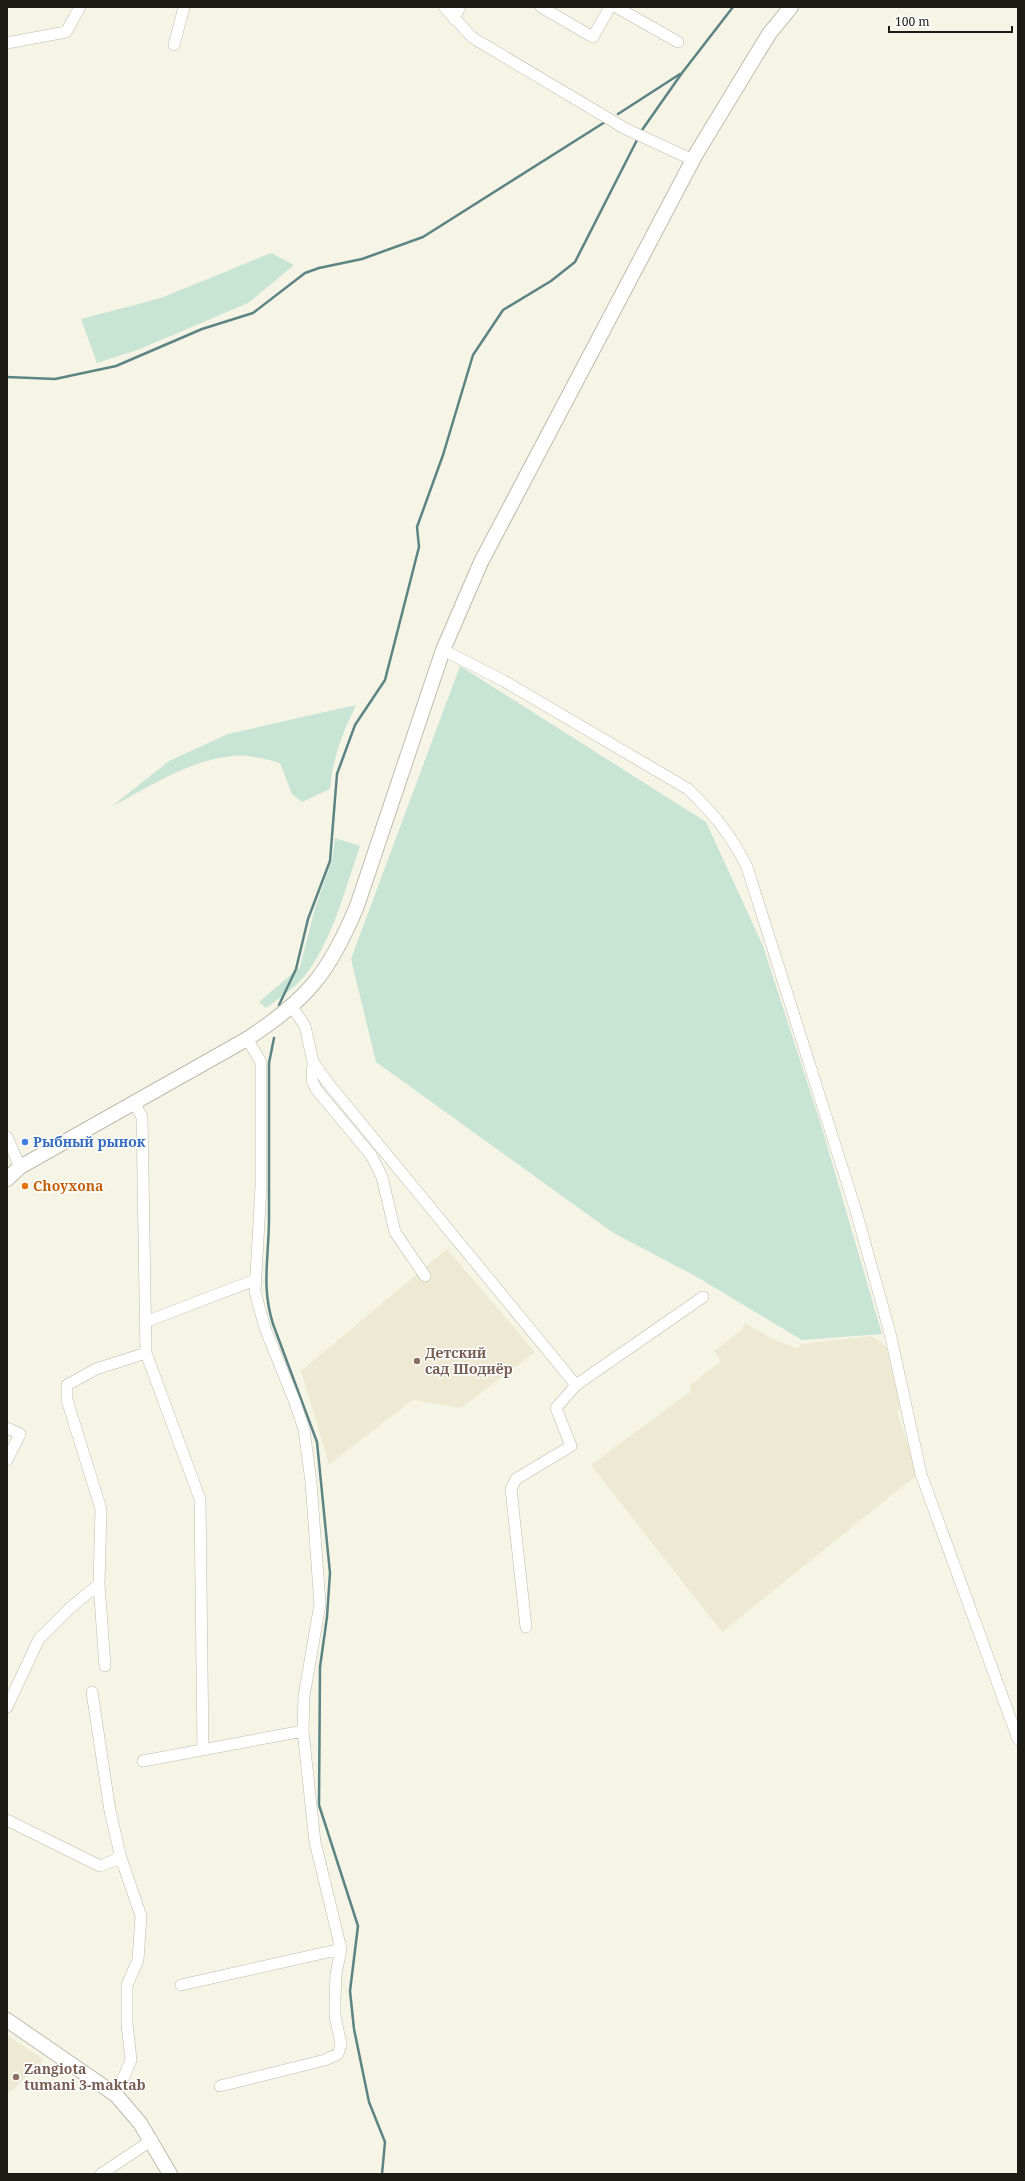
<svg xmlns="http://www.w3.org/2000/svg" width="1025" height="2181" viewBox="0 0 1025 2181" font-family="'Noto Serif',serif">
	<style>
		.built { fill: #ede9d3 }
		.green { fill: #c7e4d4 }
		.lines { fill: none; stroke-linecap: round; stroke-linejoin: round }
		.stream { stroke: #5b8484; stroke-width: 2.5 }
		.minor-casing { stroke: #bdbbad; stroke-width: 12 }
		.major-casing { stroke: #bdbbad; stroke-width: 16 }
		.minor { stroke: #fff; stroke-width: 11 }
		.major { stroke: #fff; stroke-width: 14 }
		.shop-dot { fill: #3f7fe0; stroke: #fff; stroke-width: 1.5 }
		.food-dot { fill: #e8710a; stroke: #fff; stroke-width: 1.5 }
		.education-dot { fill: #8d6e63; stroke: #fff; stroke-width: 1.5 }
		.labels { text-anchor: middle; stroke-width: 3; stroke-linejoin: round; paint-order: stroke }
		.shop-label { font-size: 14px; font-weight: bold; fill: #366cbe; stroke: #fff; text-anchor: start }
		.food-label { font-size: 14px; font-weight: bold; fill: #c56008; stroke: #fff; text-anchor: start }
		.education-label { font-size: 14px; font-weight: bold; fill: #785e54; stroke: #fff; text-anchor: start }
	</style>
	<rect width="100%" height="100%" fill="#f6f4e5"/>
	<path class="built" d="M447 1249 535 1352 461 1408 413 1400 329 1464 301 1371Z
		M745 1323 772 1339 798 1349 801 1344 871 1336 886 1346 900 1405 897 1412 918 1474 722 1632 591 1465 690 1392 691 1384 721 1361 714 1351 742 1330Z
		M7 2035 44 2060 7 2095Z"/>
	<path class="green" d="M271 253 294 265 248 303 140 349 97 363 81 319 161 298Z
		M460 666 706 822 763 946 821 1125 882 1334 802 1340 697 1277 612 1232 376 1062 351 959Z
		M356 705C342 735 333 756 330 789L302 802 292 794 280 763C265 759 248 754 232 756 189 760 149 787 111 807L169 761 228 734Z
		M335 838 360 846C346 886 334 935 309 970 299 985 281 997 266 1008L259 1002 300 967 315 908 332 861Z"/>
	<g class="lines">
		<path class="stream" d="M618 114 680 74
			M642 130 682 73 733 7
			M7 377 55 379 116 366 202 329 253 313 305 273 319 268 362 259 423 237 605 122
			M279 1005 296 969 308 919 330 861 337 774 355 725 385 680 419 547 417 527 443 455 473 355 503 310 551 281 575 262 637 140
			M274 1038 269 1063C269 1115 269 1167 269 1218 269 1257 261 1286 273 1324L317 1442 330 1573 327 1617 320 1667 319 1805 358 1926 350 1991 354 2029 369 2102 385 2142 382 2174"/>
		<defs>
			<path id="minor" d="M444 7 473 38 626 129 693 160
				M541 7 593 37 610 7
				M616 7 678 42
				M454 19 460 7
				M7 43 66 32 80 7
				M174 45 184 7
				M443 650 504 681 688 789C713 813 732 836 747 867L856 1211 890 1333 921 1474 1018 1739
				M292 1007 305 1026 313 1062 328 1083 576 1385
				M313 1062 312 1080 316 1089 371 1155 382 1177 395 1232 425 1276
				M134 1103 142 1117 146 1353 200 1499 203 1750
				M7 1137 20 1167
				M145 1322 255 1280
				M7 1428 20 1434 7 1460
				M526 1627 511 1489 516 1479 571 1446 556 1408 576 1385 703 1297
				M105 1666 99 1584 101 1509 67 1400V1385L96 1369 146 1353
				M92 1692 110 1811 121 1858 141 1916 138 1960 127 1985V2024L131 2060 116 2095
				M7 1707 39 1639 69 1609 99 1584
				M143 1761 303 1731
				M7 1820 100 1866 121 1858
				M181 1985 341 1949
				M220 2086 325 2060 338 2054 341 2044 335 2016V1998L336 1974 341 1949 315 1842 303 1731 304 1696 320 1604 311 1482 304 1429 294 1400 265 1328 255 1292 261 1186V1062L247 1039
				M101 2174 152 2140"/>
			<path id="major" d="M7 1179 20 1167 247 1039C308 999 329 973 357 906L443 650 481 562 696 154 769 34 791 7
				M7 2020 116 2095 140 2123 170 2174"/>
		</defs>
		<use href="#minor" class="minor-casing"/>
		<use href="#major" class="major-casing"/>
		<use href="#minor" class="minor"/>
		<use href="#major" class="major"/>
	</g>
	<circle class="shop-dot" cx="25" cy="1142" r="4"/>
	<circle class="food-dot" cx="25" cy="1186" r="4"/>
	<g class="education-dot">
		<circle cx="417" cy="1361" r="4"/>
		<circle cx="16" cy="2077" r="4"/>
	</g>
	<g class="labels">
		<g class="shop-label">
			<text x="33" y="1147">Рыбный рынок</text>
		</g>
		<g class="food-label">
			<text x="33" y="1191">Choyxona</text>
		</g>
		<g class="education-label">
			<text x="425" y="1358">Детский<tspan x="425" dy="16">сад Шодиёр</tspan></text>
			<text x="24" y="2074">Zangiota<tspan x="24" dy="16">tumani 3-maktab</tspan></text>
		</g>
	</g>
	<rect width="1025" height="2181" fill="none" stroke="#1b1a15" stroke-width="16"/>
	<path d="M889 26v6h123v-6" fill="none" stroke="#1b1a15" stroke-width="2"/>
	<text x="895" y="26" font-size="12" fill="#1b1a15" stroke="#ffffff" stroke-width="3" paint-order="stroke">100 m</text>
</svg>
